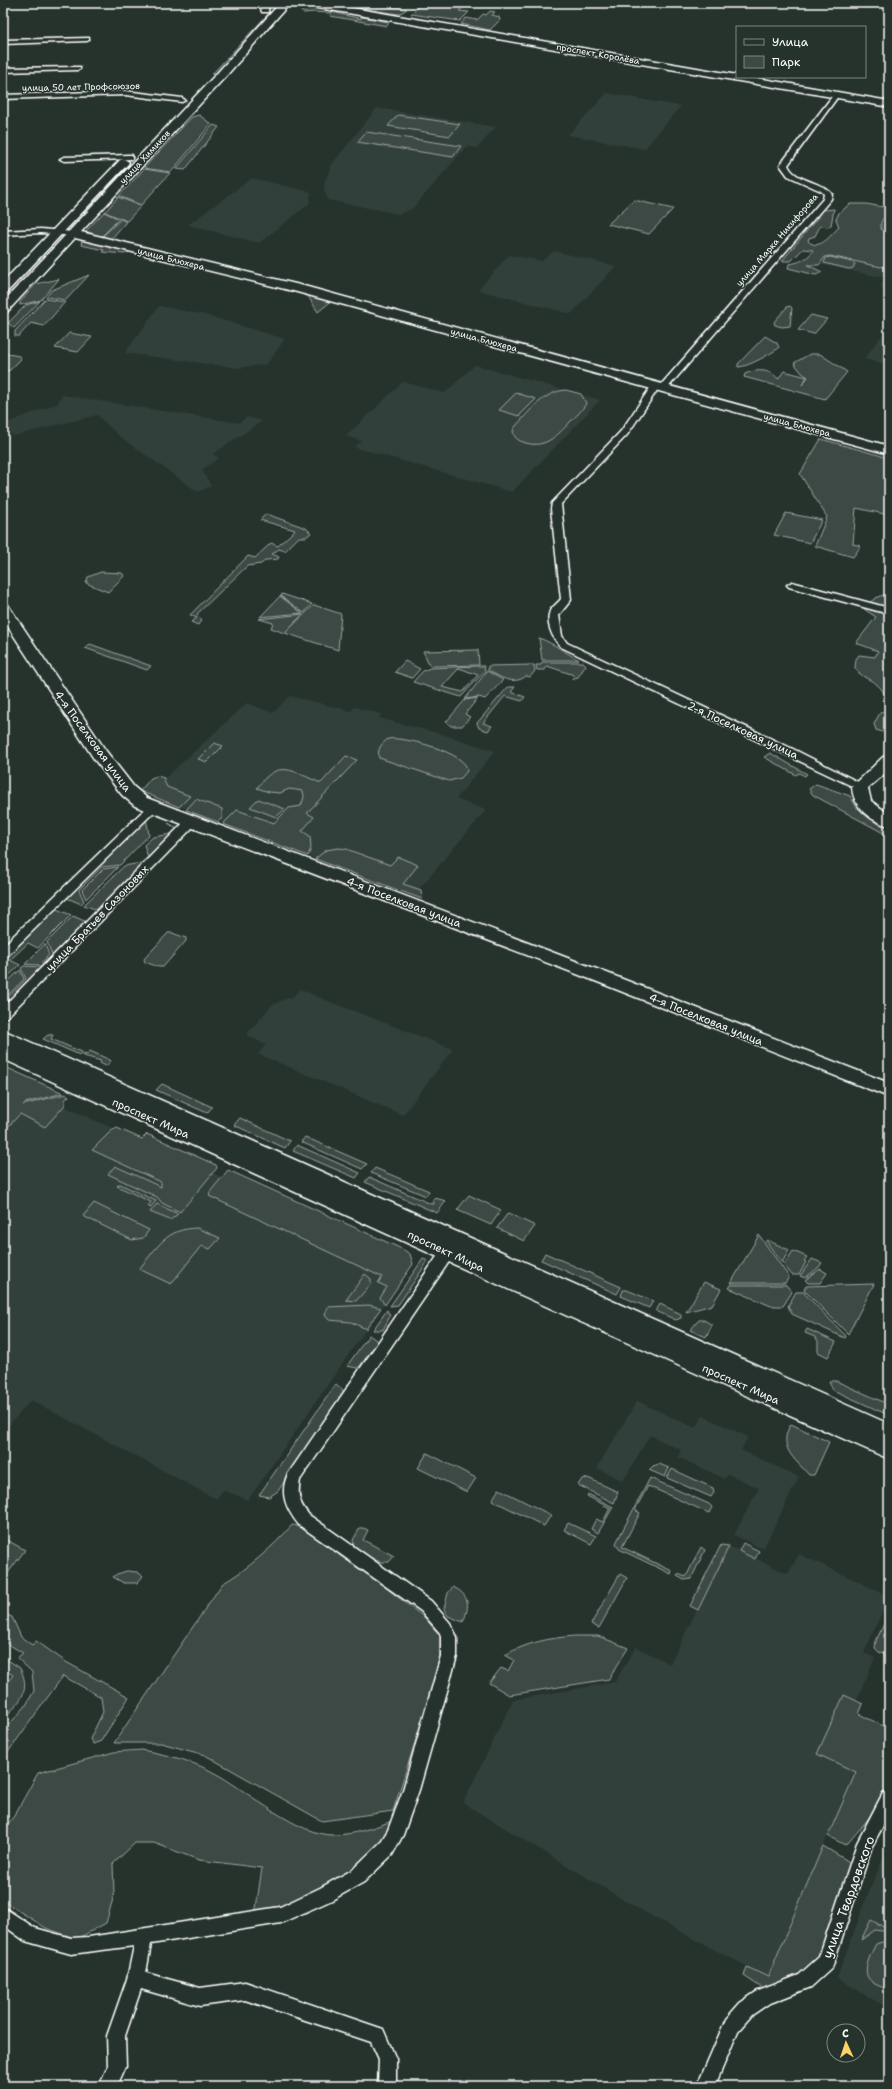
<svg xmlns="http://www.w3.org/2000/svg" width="892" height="2089" viewBox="0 0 892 2089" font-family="'Shantell Sans',sans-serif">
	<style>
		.built { fill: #333f3a }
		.green { fill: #3e4944; stroke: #9ea4a2; fill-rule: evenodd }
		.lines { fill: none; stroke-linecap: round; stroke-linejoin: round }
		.street-casing { stroke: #fff; stroke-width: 3 }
		.secondary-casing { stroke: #fff; stroke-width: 3 }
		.street { fill: #26332d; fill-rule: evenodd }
		.secondary { fill: #26332d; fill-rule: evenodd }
		.labels { text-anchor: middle; stroke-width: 3; stroke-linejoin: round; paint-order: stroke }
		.far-street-label { font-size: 9px; fill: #fff; stroke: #26332d }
		.street-label { font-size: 11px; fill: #fff; stroke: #26332d }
		.near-street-label { font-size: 13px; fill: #fff; stroke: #26332d }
	</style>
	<rect width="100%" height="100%" fill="#26332d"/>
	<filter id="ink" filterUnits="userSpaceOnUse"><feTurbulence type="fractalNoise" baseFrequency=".025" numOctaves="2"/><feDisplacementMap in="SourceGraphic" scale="8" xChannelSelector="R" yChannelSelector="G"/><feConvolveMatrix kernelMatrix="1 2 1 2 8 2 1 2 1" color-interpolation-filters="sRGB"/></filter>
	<g filter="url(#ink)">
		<path class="built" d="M607 93 656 102 681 106 644 149 568 135Z
			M377 108 496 127 477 148 467 146 413 208 405 212 399 214 328 200 324 189 325 181 332 164Z
			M252 178 311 192 309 204 259 243 188 225Z
			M889 210V289L880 287 885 278 810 262Z
			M554 251 616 266 571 314 478 290 509 255 542 261Z
			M159 306 205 315 285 339 267 364 239 368 125 353Z
			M889 326V365L864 359Z
			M475 365 600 400 512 492 354 447 362 441 346 436 403 382 445 393Z
			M62 395 239 423 247 417 262 421 213 454 219 458 202 470 211 486 198 492 119 436 97 415 13 436 3 424 57 404Z
			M290 696 351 711 354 707 381 714 379 718 448 736 495 751 456 799 486 810 413 896 140 791 151 778 157 776 165 778 173 771 247 703 273 713Z
			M300 989 328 1001 453 1049 403 1115 258 1054 266 1045 246 1035 272 1005 288 998 291 999Z
			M3 1079 412 1263 248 1500 223 1490 216 1499 31 1400 3 1432Z
			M637 1401 695 1428 703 1416 748 1437 741 1450 799 1477 763 1549 734 1535 759 1488 728 1474 725 1479 678 1457 681 1450 650 1435 623 1481 597 1468Z
			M729 1546 788 1574 799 1554 889 1596 864 1653 875 1658 856 1701 844 1696 818 1754 857 1772 825 1842 768 1977 709 1947 639 1909 463 1803 513 1700 615 1682 636 1647 670 1664Z
			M889 1844V2009L837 1978 866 1899Z"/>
		<path class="green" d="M422 3H469L459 11 469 12 460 21 411 14Z
			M368 4 407 9 399 14 364 9Z
			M306 6 333 11 329 13 315 12 303 13 297 7Z
			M275 9 216 75 212 74 269 13Z
			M490 11 495 12 492 15 499 17 500 20 490 30 461 24 466 18 477 20 483 14 486 15Z
			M332 12 361 19 362 17 389 22 387 26 330 16Z
			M199 115 211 124 171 172 144 168 192 117Z
			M398 115 460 124 450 136 388 126Z
			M213 125 219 127 185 170 176 169Z
			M366 132 461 146 453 157 357 142Z
			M123 167 129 168 73 227H70Z
			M144 169 170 173 141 205 119 196Z
			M118 197 141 206 127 221 105 212Z
			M634 200 673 209 649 234 608 224Z
			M850 204H866L889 208V214H886L881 222V229L889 234V264L881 267 830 256 825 257 819 265H808L822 272 816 275 788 268 789 264C798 263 809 259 813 250L803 249 791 261H782L824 210 834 209 831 225 828 227 820 226 815 236 809 238 808 241C819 252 831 235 839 227L836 219 839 213Z
			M104 212 119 219 101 237 86 231Z
			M121 219 126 222 111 239 102 237Z
			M82 239 127 250 129 252 124 254 102 252 104 250 81 245Z
			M49 247 56 248 3 303V296Z
			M830 257 852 262 855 264 853 268 849 269 824 263 826 258Z
			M89 275 66 300 46 297 52 290Z
			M59 279 41 300 20 305V302L36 284Z
			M306 293 329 300V303L318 312Z
			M45 299 65 302 44 326 31 323 19 336H15V331Z
			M40 301 14 328 8 323 26 305Z
			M790 306 792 308 790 326 782 327 775 325 774 322 787 307Z
			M811 315 827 319 814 334 798 330Z
			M69 333 92 337 78 352 55 348Z
			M765 336 777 343 779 348C770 354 748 367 738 367V364Z
			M3 353 19 356 21 359 10 370 3 372Z
			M810 354H820L847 372 825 399 744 377 745 374C756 369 771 369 778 379L784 371 807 377 802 385 808 377 802 373 794 363Z
			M566 390 581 394 586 403C583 410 576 416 570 422 557 436 544 450 523 442 517 440 514 437 513 431L515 427C530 411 543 392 566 390Z
			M516 393 536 399 519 416 499 410Z
			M821 439 889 458V515L856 508 853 544 861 546 853 557 815 546 827 517 800 474Z
			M786 513 822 520 810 543 774 535Z
			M266 514 306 528 311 533 306 537H299L285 551 279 549 272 554 279 557 278 559 266 560 261 564 247 566 197 614 202 619 198 625 191 622 197 618 190 615 248 556 255 558 271 543 278 546 295 530 260 520Z
			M101 572 122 573 124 576 108 592 86 583 88 577Z
			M282 594 312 604 304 613 281 596Z
			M889 594V699L886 698C878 677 865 683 855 668L856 659 859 655 875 657 878 651 856 643 876 617 864 609C871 600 878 595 889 594Z
			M280 596 302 613 260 617Z
			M314 605 341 614 338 650 285 633Z
			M303 614 284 633 271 628 273 623 259 619Z
			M539 638C553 643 566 653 579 660H542Z
			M90 644 151 666 147 670 85 648Z
			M478 650 479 665 430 666 423 651Z
			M405 661 420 669 412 678 395 672Z
			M542 662H583L586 665 578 677 572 679 574 675 547 666 545 670H537L536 665H541Z
			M534 665 535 671 530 677 526 676C514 686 499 677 488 670V666Z
			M478 666H484L485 671 461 697 413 682 423 671 430 668ZM459 668 478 675 463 692 442 687Z
			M487 671 503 680 485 699 479 697 465 699Z
			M508 687H515L511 692 525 697 522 701 505 696 483 723 492 726 488 731 479 728 477 723Z
			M478 698 465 714 470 717 462 726H451L446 722 465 700Z
			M886 710H889V734L876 730 874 724 880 713Z
			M388 739C403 736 469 753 467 771L461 778 449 781 379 758C377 749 381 744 388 739Z
			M214 743 223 746 207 762 198 759Z
			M770 753 807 774 805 776 799 773 796 775 764 757Z
			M346 756 357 760 307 813 314 817 302 831 310 836 311 848 308 856 223 824 237 810 274 823 289 808 301 806 304 797 303 791 289 789 280 793 269 792 257 788C279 757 293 772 321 783Z
			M157 776 164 778V781L167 787 190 796 179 807 140 791 151 778Z
			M816 784 850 796 857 808 889 827V836L813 795 809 789Z
			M196 799 222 809V818L218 822 186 810Z
			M258 799 285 809 276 817 250 807Z
			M146 818 149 835 120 865 102 867 79 890 84 901 81 904 65 897Z
			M168 823 179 829 100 911 84 905 124 866 141 863 148 857 144 845 153 837 172 834 177 829Z
			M339 848 346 849 390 865 398 857 418 865 403 884 421 890 422 899 315 859 326 850Z
			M118 867 86 899 82 890 103 869Z
			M54 908 71 915 38 948 28 943 10 960 20 965 3 981V959Z
			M73 916 89 923 7 1007 3 1005V1002L26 979 21 968 24 966 40 967 52 955 47 942Z
			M168 933H172L186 938V941L163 967H159L145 962 144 959Z
			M45 944 49 955 39 965 25 964Z
			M20 970 24 979 3 1000V986Z
			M48 1035H53L51 1039 82 1052V1056L43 1039Z
			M90 1051 110 1060 111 1061 106 1066 100 1063 101 1061 84 1056V1053L87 1054Z
			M3 1066 63 1093 25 1103 23 1105 65 1094 69 1096 65 1100V1105L45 1127 20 1114 3 1132Z
			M162 1084 212 1107 207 1113 156 1090Z
			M240 1118 290 1141 285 1148 234 1125Z
			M117 1128 142 1139 147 1134 216 1165 217 1168 180 1212 162 1203 157 1197 108 1174 115 1166 161 1187V1182L92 1150 111 1131Z
			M305 1137 367 1164 362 1169 301 1142Z
			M297 1145 360 1173 356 1178 293 1151Z
			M375 1168 429 1191 426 1196 371 1173Z
			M228 1170 402 1249 410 1254 413 1264 385 1305 380 1298 387 1287 378 1283 382 1277 209 1196 210 1192Z
			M369 1177 431 1204H434L433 1200 435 1198 446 1201 437 1213 365 1182Z
			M120 1184 156 1201 150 1208 148 1206 151 1202 117 1186Z
			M469 1195 501 1210 491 1225 457 1210Z
			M94 1203 149 1230 143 1238 132 1240 83 1216Z
			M157 1204 178 1214 170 1220 150 1212Z
			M508 1213 535 1226 524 1241 497 1228Z
			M197 1228 220 1238 210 1249 201 1246 171 1284 139 1269C158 1247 165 1229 197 1228Z
			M759 1235 789 1277 785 1283H731Z
			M767 1240 789 1250 782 1263 766 1241Z
			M793 1251 807 1257 804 1261 806 1262 799 1275H792L784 1265Z
			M545 1253 621 1287 617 1294 541 1260Z
			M423 1259 428 1261 398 1305 390 1306Z
			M812 1259 822 1263 819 1267 805 1278 800 1276Z
			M820 1269 827 1273 820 1283H808L805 1280Z
			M365 1274 371 1279V1284L356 1301 346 1300Z
			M704 1282 721 1289 712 1305 686 1312Z
			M874 1284 848 1334 804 1290 806 1286Z
			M731 1285H786L792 1292 783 1306H771L729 1288Z
			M623 1290H627L653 1301 649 1308 621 1296Z
			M796 1292H803L846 1336 845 1338 792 1314 788 1306Z
			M660 1304 681 1314V1318L676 1320 656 1311Z
			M369 1305 381 1308 366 1329 351 1322 329 1320 325 1315 328 1307Z
			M387 1310 390 1316 383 1330H373Z
			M699 1320H704L712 1325 706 1337 690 1330Z
			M807 1329 836 1342 828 1357 818 1352V1341L815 1337 805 1333Z
			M369 1335 376 1340 377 1343 360 1366 357 1368 347 1366Z
			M829 1381H836L888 1404 884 1413 833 1390Z
			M336 1384 343 1390V1393L278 1491 269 1497 259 1495Z
			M791 1424 829 1442 814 1475H809C794 1458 777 1447 791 1424Z
			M427 1453 476 1478 467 1492 418 1468Z
			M659 1464 669 1468 665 1477 649 1470 653 1466Z
			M672 1469 713 1488 714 1492 711 1497 667 1478Z
			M588 1478 618 1492 614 1503 578 1485 582 1479Z
			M650 1478 709 1504 712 1507 709 1513 648 1486 635 1510 640 1513 622 1547 672 1571 671 1574 619 1549 616 1543Z
			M499 1489 551 1515 544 1526 492 1500Z
			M588 1494 613 1507 598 1533 591 1529 596 1519 603 1522 610 1508 587 1496Z
			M568 1523 596 1536 591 1544 564 1530Z
			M292 1525C305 1526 327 1544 339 1552V1555L381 1584 425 1618 440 1636V1657L434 1683 393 1811 322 1821 205 1755 161 1743H114L222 1584C248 1569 273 1547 292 1525Z
			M360 1528H363L368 1530 363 1540 394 1556 389 1562H380L355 1550 353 1540Z
			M3 1538 25 1550 5 1577 3 1576Z
			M743 1543 759 1551 755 1559 739 1551Z
			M721 1545 729 1546 698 1610 690 1606Z
			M701 1547 705 1550 691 1579 684 1580 677 1576 678 1574 686 1577Z
			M127 1571 137 1572 143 1576 137 1583H124L113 1577 117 1574Z
			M620 1574 627 1578 599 1628 591 1624Z
			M453 1587C470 1595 470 1606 463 1622L448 1616 444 1609 448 1593Z
			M3 1613 12 1617 21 1637 32 1645 36 1641 66 1662 129 1697 101 1741 93 1744 90 1739 103 1712 101 1697 63 1676 3 1759V1731L25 1707 34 1691 32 1672 17 1658 23 1653 3 1641Z
			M889 1613V1657L879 1652 875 1648 876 1641Z
			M575 1636H598L628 1648 609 1679 509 1695 489 1683 501 1668 508 1671 514 1660 505 1655C528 1642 550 1638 575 1636Z
			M3 1657 20 1668C32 1692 19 1702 3 1720V1689L13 1675 3 1669Z
			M844 1695 863 1704 859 1714 889 1729C889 1746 892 1765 889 1782 886 1801 860 1828 848 1843L843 1844 828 1836 856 1772 817 1754Z
			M142 1750C172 1756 194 1761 220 1776 249 1793 300 1836 333 1835 354 1835 375 1827 395 1820L391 1831 359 1869 289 1907 255 1915 262 1868 199 1860 154 1843H135L113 1864 114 1895 106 1923 77 1939 46 1928 3 1901V1830L14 1816 38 1773 114 1752Z
			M823 1846 851 1863 819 1961 804 1976 765 1990 744 1976 747 1967 768 1977Z
			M871 1920 889 1930V1932L875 1930 861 1940Z
			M882 1942 889 1944V1989C857 1982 865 1965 876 1944Z"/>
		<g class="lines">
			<defs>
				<path id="street" d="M89 38V40L87 41 3 44V40Z
					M80 67V69L78 70 3 72V68Z
					M125 91 182 98 185 100 182 102 125 95 3 99V95Z
					M834 94 839 95 788 165C795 182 820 180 832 194L831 199 665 391 658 389 627 435 561 504 571 600 559 615 562 636 567 643 793 749 864 785 865 787 860 790 561 647C553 639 545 623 550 611 552 607 558 603 561 599L551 509 552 503 621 431 652 385 659 387 823 199 824 194 821 191 788 176 780 165Z
					M129 155H132V159L64 161 60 159 64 157Z
					M41 229 73 232 77 234 73 236 41 233 3 235V231Z
					M792 582 889 608V614L789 587 787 585Z
					M153 803 157 805 158 807 157 809 7 956 3 957V946L149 805Z
					M191 818 196 822 195 825 7 1017 3 1018V1007L187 819Z
					M452 1241 457 1242 459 1246 457 1250 300 1480C297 1496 299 1503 309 1515L431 1601 450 1623 457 1637V1656L419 1790 403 1835 392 1855 364 1882 332 1900 281 1923 151 1944 146 1973 200 1988 245 1982 383 2029 396 2059V2086H378L379 2059 371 2042 245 2000 200 2006 141 1989 125 2036 126 2066 117 2086H99L108 2066 107 2036 127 1979 134 1946 71 1954 25 1941 3 1925V1907L35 1928 71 1938 89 1937 280 1907 320 1888 352 1870 380 1843 388 1830 403 1790 441 1656V1637L440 1633 421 1611 299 1525C286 1509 279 1493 288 1474L447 1242Z
					M889 1791V1815L872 1846 832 1968 811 1987 768 2004 752 2015 738 2031 715 2086H697L726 2019 740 2003 756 1992 799 1975 819 1957 857 1843 883 1793Z"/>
				<path id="secondary" d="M259 3H269L268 12H262Z
					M280 3H290L227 75 81 232 304 286 889 446V454L297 292 75 238 7 312 3 313V302L219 71Z
					M302 3H324L737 75V77H751L889 101V107L307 6Z
					M124 159 129 162 128 164 7 292 3 293V282L120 160Z
					M3 604 8 605 106 751 134 787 147 798 607 973 889 1083V1097L595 981 135 806 122 795 94 759 3 619Z
					M889 756V770L868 788 871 801 889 814V826C870 821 853 807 852 787L883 757Z
					M3 1030 889 1424V1459L574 1319 3 1059Z"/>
			</defs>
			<use href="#street" class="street-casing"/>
			<use href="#secondary" class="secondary-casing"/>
			<use href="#street" class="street"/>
			<use href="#secondary" class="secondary"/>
		</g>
	</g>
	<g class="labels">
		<g class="far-street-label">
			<text transform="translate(598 54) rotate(10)" y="3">проспект Королёва</text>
			<text transform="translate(81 87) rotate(-1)" y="3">улица 50 лет Профсоюзов</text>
			<text transform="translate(145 157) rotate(-47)" y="3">улица Химиков</text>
			<text transform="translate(777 240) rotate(-49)" y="3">улица Марка Никифорова</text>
			<text transform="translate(171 259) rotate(14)" y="3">улица Блюхера</text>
			<text transform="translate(484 340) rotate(15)" y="3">улица Блюхера</text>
			<text transform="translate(797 425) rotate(15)" y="3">улица Блюхера</text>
		</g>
		<g class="street-label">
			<text transform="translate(743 730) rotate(25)" y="4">2-я Поселковая улица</text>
			<text transform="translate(93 741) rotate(54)" y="4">4-я Поселковая улица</text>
			<text transform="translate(404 902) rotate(21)" y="4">4-я Поселковая улица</text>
			<text transform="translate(97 918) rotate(-46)" y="4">улица Братьев Сазоновых</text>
			<text transform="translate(706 1019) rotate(22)" y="4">4-я Поселковая улица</text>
			<text transform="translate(151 1118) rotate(24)" y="4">проспект Мира</text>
			<text transform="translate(446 1251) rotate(25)" y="4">проспект Мира</text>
			<text transform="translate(741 1384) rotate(24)" y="4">проспект Мира</text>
		</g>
		<g class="near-street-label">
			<text transform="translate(848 1897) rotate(-70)" y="5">улица Твардовского</text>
		</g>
	</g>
	<rect width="892" height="2089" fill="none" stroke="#26332d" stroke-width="16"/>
	<rect x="8" y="8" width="876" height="2073" fill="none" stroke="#fff" stroke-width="1.5" filter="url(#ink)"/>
	<rect x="736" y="26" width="130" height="52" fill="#26332d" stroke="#7d8581"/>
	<rect x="744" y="39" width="20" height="6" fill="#26332d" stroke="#7d8581"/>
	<text x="772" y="46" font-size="12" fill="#ffffff">Улица</text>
	<rect x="744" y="56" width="20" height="12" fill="#3e4944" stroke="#7d8581"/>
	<text x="772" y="66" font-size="12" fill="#ffffff">Парк</text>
	<g transform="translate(846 2043) rotate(357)"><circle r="19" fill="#26332d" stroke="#7d8581"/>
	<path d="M0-3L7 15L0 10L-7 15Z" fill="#ffd166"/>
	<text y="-6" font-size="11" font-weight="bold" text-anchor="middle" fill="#ffffff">С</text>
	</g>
</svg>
